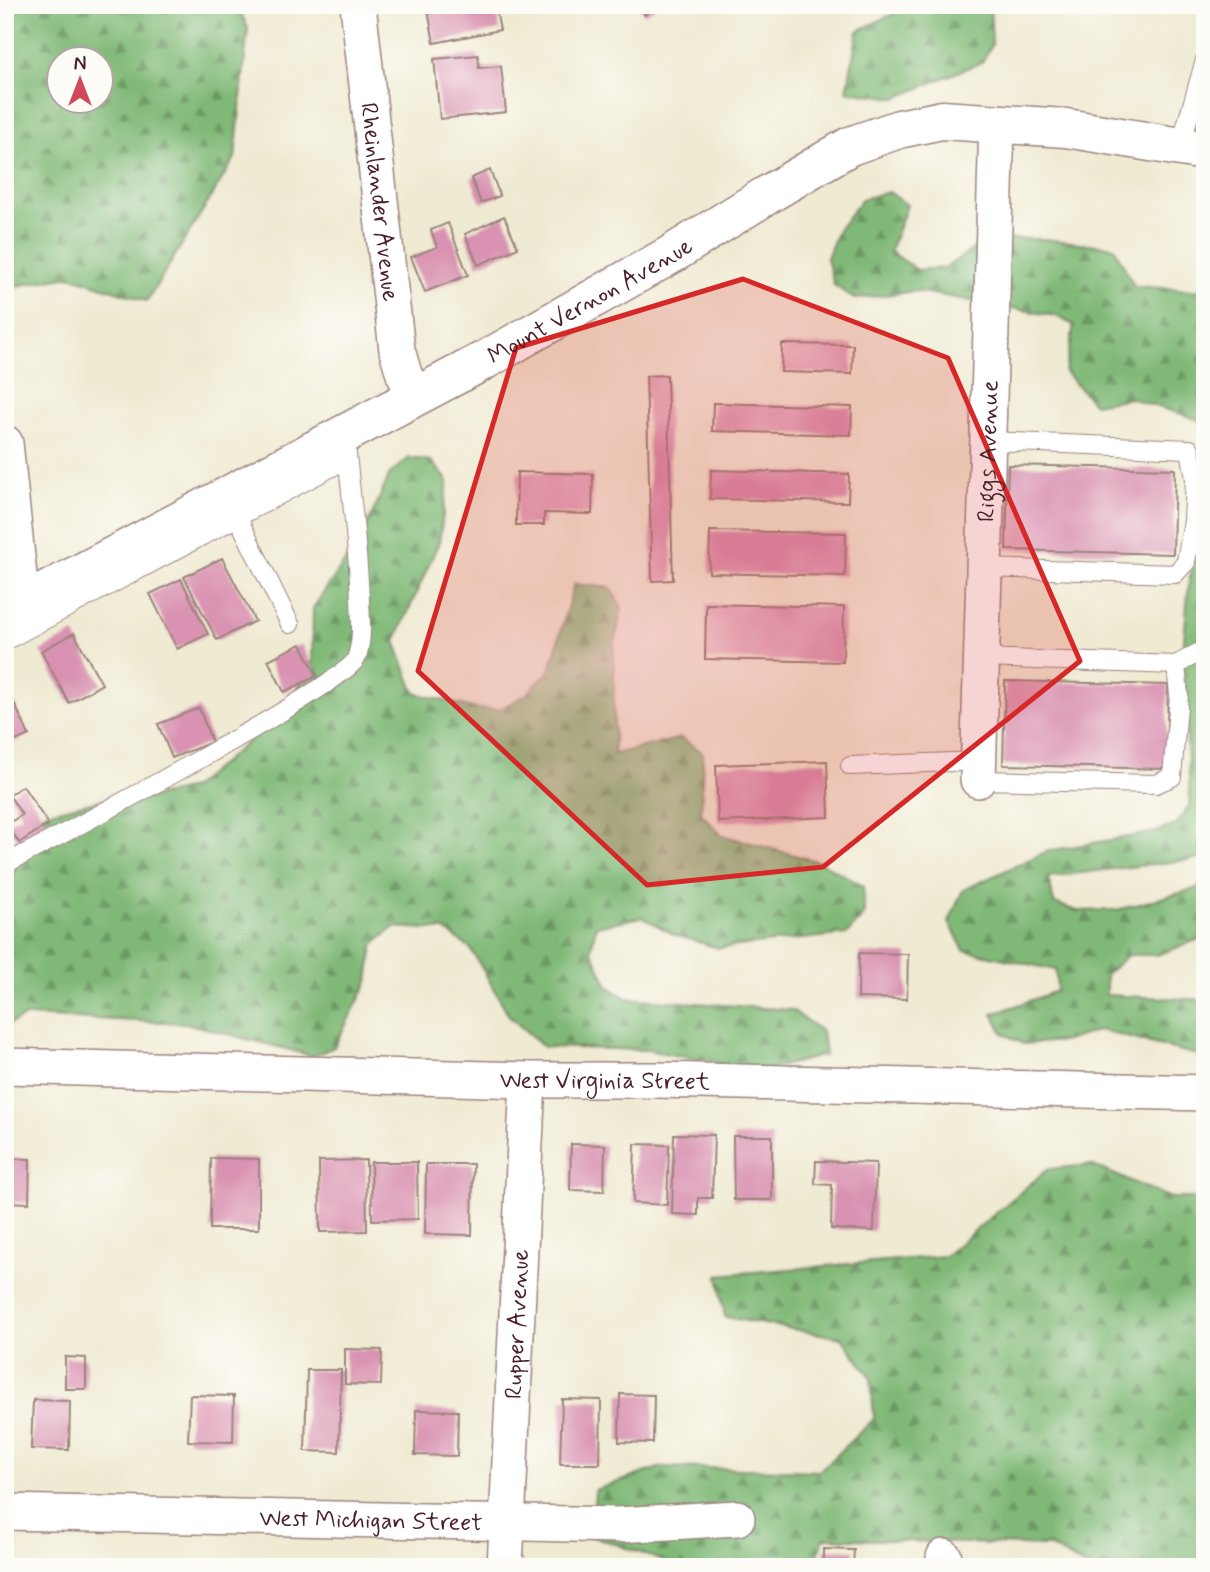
<svg xmlns="http://www.w3.org/2000/svg" width="1210" height="1572" viewBox="0 0 1210 1572" font-family="Mynerve,sans-serif">
	<style>
		.forest { fill: url(#forest-firs); stroke: #656c51; stroke-width: 2; fill-rule: evenodd }
		.building { fill: #d992b1 }
		.lines { fill: none; stroke-linecap: round; stroke-linejoin: round }
		.service-casing { stroke: #9c847e; stroke-width: 20 }
		.minor-casing { stroke: #9c847e; stroke-width: 38 }
		.secondary-casing { stroke: #9c847e; stroke-width: 41 }
		.service { stroke: #fff; stroke-width: 18 }
		.minor { stroke: #fff; stroke-width: 35 }
		.secondary { stroke: #fff; stroke-width: 38 }
		.marked { fill: #d62828; fill-opacity: 0.2; stroke: #d62828; stroke-width: 5; stroke-linejoin: round }
		.labels { text-anchor: middle; stroke-width: 6; stroke-linejoin: round; paint-order: stroke }
		.street-label { font-size: 24px; fill: #4a1f2b; stroke: #fdfcf7 }
	</style>
	<defs>
		<pattern id="forest-firs" width="22" height="20" patternUnits="userSpaceOnUse" patternTransform="scale(1.75)"><rect width="22" height="20" fill="#80b977"/><path d="M5 1l3.5 6h-7zM16 11l3.5 6h-7z" fill="#6b9662"/></pattern>
	</defs>
	<rect width="100%" height="100%" fill="#fdfcf7"/>
	<filter id="ink" filterUnits="userSpaceOnUse"><feTurbulence type="fractalNoise" baseFrequency=".0143" numOctaves="2"/><feDisplacementMap in="SourceGraphic" scale="14" xChannelSelector="R" yChannelSelector="G"/><feConvolveMatrix kernelMatrix="1 2 1 2 8 2 1 2 1" color-interpolation-filters="sRGB"/></filter>
	<filter id="wash" filterUnits="userSpaceOnUse"><feTurbulence type="fractalNoise" baseFrequency=".00686" numOctaves="4" result="noise"/><feDisplacementMap in="SourceGraphic" scale="28" xChannelSelector="R" yChannelSelector="G"/><feGaussianBlur stdDeviation="1.57" result="paint"/><feColorMatrix in="noise" values="0 0 0 0 0 0 0 0 0 0 0 0 0 0 0 0 0 1.4 0 .05"/><feComposite in="paint" operator="in"/></filter>
	<g filter="url(#wash)">
		<rect width="100%" height="100%" fill="#efead2"/>
		<path class="forest" d="M5 5H237L248 28 235 158 147 301 70 276 5 288ZM60 60H102V102H60Z
			M895 5H990L992 44 982 62 896 98 847 91 858 31 897 12Z
			M889 192 907 205 890 251 917 270 945 268 989 238 1043 239 1114 247 1134 286 1205 291V437L1200 420 1130 398 1094 404 1065 372 1074 325 1056 316 916 291 854 299 834 285 827 258 838 230 862 199Z
			M409 458 431 461 448 481 439 542 395 641 415 693 477 709H500L527 694 550 670 574 584 611 588 622 608 614 646V754L681 738 703 753 701 813 721 835 820 862 863 886 864 915 847 934 718 948 675 935 642 917 596 926 591 950 608 986 626 998 792 1010 822 1032 825 1055 763 1071 647 1050 544 1047 510 1017 471 949 445 930 394 927 373 945 368 982 334 1047 313 1056 185 1023 26 1016 5 1026V894L29 830 45 813 126 794 149 798 192 788 283 713 312 666 313 608 363 535 390 474Z
			M1205 517V855L1203 858 1048 877 1054 903 1077 911 1117 910 1205 886V937L1157 955H1128L1106 974V995L1205 1000V1057L1099 1030 1066 1041 1023 1044 1003 1033 993 1014 1057 991 1056 970 964 950 949 922 963 890 1048 851 1156 832 1176 825 1190 804 1183 653 1189 581Z
			M1091 1165 1171 1198H1205V1567H1087L1049 1546 824 1538 814 1567H680L593 1536 595 1490 662 1467 819 1471 874 1419 871 1377 842 1338 725 1317 718 1275 945 1256 1048 1169Z"/>
		<g id="blocks">
			<path class="building" d="M427 5H495L500 30 434 43Z
				M638 5H658L645 15Z
				M478 55 479 68 501 66 506 112 440 119 434 59Z
				M490 170 500 196 481 203 471 178Z
				M504 216 518 248 478 265 465 234Z
				M448 223 468 275 425 292 411 257 437 247 431 230Z
				M782 344 853 345 852 374 781 372Z
				M667 375 673 580 652 581 646 376Z
				M713 403 852 407 851 435 712 431Z
				M1008 465 1175 469 1173 554 1006 550Z
				M711 470 849 474 848 502 710 499Z
				M517 472 593 474 592 514 544 513V525H516Z
				M710 531 846 533 845 576 709 573Z
				M222 558 255 621 217 640 184 577Z
				M181 579 208 634 177 649 150 594Z
				M706 604 844 607 843 662 705 659Z
				M74 633 102 684 69 703 41 651Z
				M301 644 317 676 284 692 268 660Z
				M1005 681 1168 685 1166 769 1003 765Z
				M8 690 29 735 5 746V691Z
				M199 708 212 742 172 758 158 724Z
				M827 761 829 817 718 822 716 765Z
				M23 786 48 824 19 843 7 824 22 815 9 795Z
				M859 953 908 954 907 999 858 998Z
				M674 1134 714 1135 712 1198H698V1215L672 1214Z
				M733 1136H772V1200H734Z
				M571 1144 605 1145 604 1191 570 1190Z
				M635 1144 669 1145 667 1205 633 1203Z
				M5 1158 30 1159 29 1203 5 1202Z
				M211 1158 259 1159V1229H210Z
				M366 1160 367 1231 320 1232 319 1161Z
				M816 1161 876 1163 874 1231 831 1229 832 1185 815 1184Z
				M371 1162H417L418 1219 372 1220Z
				M426 1164H473L472 1235 425 1234Z
				M345 1349 382 1350 381 1385 345 1384Z
				M65 1357 86 1358V1389H65Z
				M307 1370H341L339 1452 305 1451Z
				M620 1394 654 1395 653 1443 619 1442Z
				M190 1395 234 1396 233 1442 188 1441Z
				M562 1399 601 1400 600 1464H560Z
				M5 1400H8V1445H5Z
				M33 1400 70 1401 69 1450 31 1449Z
				M416 1410 458 1411 457 1456 415 1455Z
				M824 1549 854 1550 853 1567H824Z"/>
		</g>
	</g>
	<g filter="url(#ink)">
		<use href="#blocks" fill-opacity="0" stroke="#9c847e" stroke-width="2"/>
		<g class="lines">
			<defs>
				<path id="service" d="M1180 147 1205 60
					M233 508 290 624
					M984 568 1175 574 1186 562 1193 521 1195 479 1190 449 988 441
					M5 641 347 459
					M1176 665 1205 649
					M850 766 978 761
					M978 780 1156 784 1172 777 1179 695 1176 665 982 658
					M5 864C50 841 346 685 356 659 363 641 361 621 360 601 358 545 350 489 345 433"/>
				<g id="minor">
					<path id="s1" d="M358 5 397 350 404 374 415 396"/>
					<path d="M5 443 22 604"/>
					<path id="s2" d="M978 780 997 122"/>
					<path id="s3" d="M5 1066 528 1080H657L1205 1093"/>
					<path id="s4" d="M5 1512 618 1525 737 1518"/>
					<path id="s5" d="M505 1567 528 1080"/>
					<path d="M944 1567V1557"/>
				</g>
				<g id="secondary">
					<path id="s6" d="M5 613 485 360 672 254 767 195 850 146 899 129 942 120 1066 128 1205 151"/>
				</g>
			</defs>
			<use href="#service" class="service-casing"/>
			<use href="#minor" class="minor-casing"/>
			<use href="#secondary" class="secondary-casing"/>
			<use href="#service" class="service"/>
			<use href="#minor" class="minor"/>
			<use href="#secondary" class="secondary"/>
		</g>
	</g>
	<path class="marked" d="M743 279 948 358 1080 661 823 867 647 885 418 671 516 348Z"/>
	<g class="labels">
		<g class="street-label">
			<text dy="8" stroke="none"><textPath href="#s1" startOffset="198">Rheinlander Avenue</textPath></text>
			<text dy="8" stroke="none"><textPath href="#s6" startOffset="663">Mount Vernon Avenue</textPath></text>
			<text dy="8" stroke="none"><textPath href="#s2" startOffset="329">Riggs Avenue</textPath></text>
			<text dy="8" stroke="none"><textPath href="#s3" startOffset="600">West Virginia Street</textPath></text>
			<text dy="8" stroke="none"><textPath href="#s5" startOffset="243">Rupper Avenue</textPath></text>
			<text dy="8" stroke="none"><textPath href="#s4" startOffset="366">West Michigan Street</textPath></text>
		</g>
	</g>
	<rect width="1210" height="1572" fill="none" stroke="#fdfcf7" stroke-width="28"/>
	<g transform="translate(80 80)"><circle r="33" fill="#fdfcf7" stroke="#b5a4a5" stroke-width="2"/>
	<path d="M0-5L12 26L0 18L-12 26Z" fill="#d1495b"/>
	<text y="-10" font-size="19" font-weight="bold" text-anchor="middle" fill="#4a1f2b">N</text>
	</g>
</svg>
